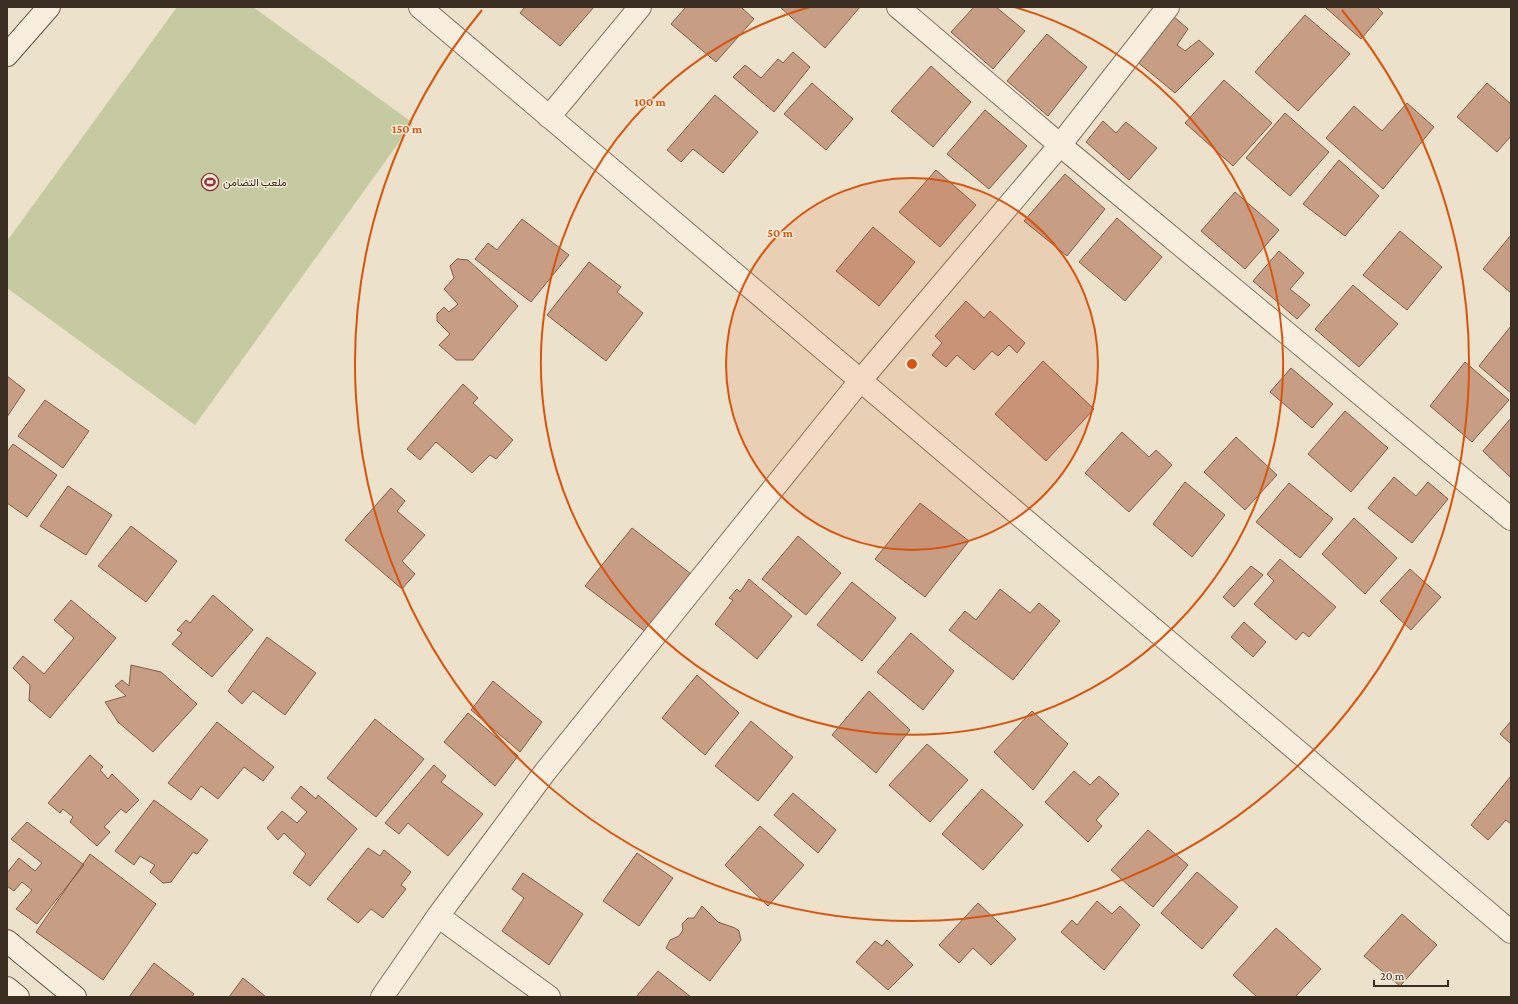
<svg xmlns="http://www.w3.org/2000/svg" width="1518" height="1004" viewBox="0 0 1518 1004" font-family="'Crimson Pro',Vazirmatn,serif">
	<style>
		.green { fill: #c6caa0 }
		.building { fill: #c79d84; stroke: #855e48 }
		.lines { fill: none; stroke-linecap: round; stroke-linejoin: round }
		.street-casing { stroke: #887460; stroke-width: 24 }
		.secondary-casing { stroke: #6a5543; stroke-width: 24 }
		.street { stroke: #f7eede; stroke-width: 22 }
		.secondary { stroke: #f7eede; stroke-width: 22 }
		.ring { fill: none; stroke: #d7550e; stroke-width: 2 }
		.labels { text-anchor: middle; stroke-width: 3; stroke-linejoin: round; paint-order: stroke }
		.poi-label { font-size: 11px; fill: #3a2d22; stroke: #f4ebda; text-anchor: start }
		.centre { fill: #d7550e; stroke: #f4ebda; stroke-width: 2 }
		.ring-label { font-size: 12px; text-anchor: middle; font-weight: bold; fill: #d7550e; stroke: #f4ebda; stroke-width: 3; stroke-linejoin: round; paint-order: stroke }
	</style>
	<rect width="100%" height="100%" fill="#ece1cb"/>
	<path class="green" d="M177 7H253L413 123 195 425 7 288V241Z"/>
	<path class="building" d="M525 7H594L560 46 520 13Z
		M686 7H741L754 19 716 62 671 24Z
		M780 7H860L825 48Z
		M974 7H996L1025 31 993 69 951 32Z
		M1325 7H1377L1383 13 1361 39Z
		M1305 15 1350 54 1298 111 1255 72Z
		M1173 16 1188 29 1177 45 1185 51 1199 40 1214 54 1175 93 1135 60Z
		M1047 34 1087 67 1048 116 1007 81Z
		M793 52 810 67 774 112 733 77 745 65 761 78 778 59 783 63Z
		M931 66 971 102 933 147 891 111Z
		M1224 80 1272 123 1233 166 1185 123Z
		M812 83 853 119 826 150 784 114Z
		M1487 83 1511 104V136L1497 152 1457 117Z
		M715 95 758 132 723 173 693 149 681 162 667 150Z
		M1407 103 1434 127 1383 189 1326 138 1354 106 1382 131Z
		M985 110 1027 146 989 189 947 154Z
		M1285 113 1329 152 1290 196 1246 158Z
		M1103 121 1116 133 1126 122 1157 148 1129 180 1086 142Z
		M1339 160 1379 196 1345 236 1303 204Z
		M936 170 976 205 940 247 899 212Z
		M1065 174 1105 209 1067 256 1024 221Z
		M1235 192 1279 230 1245 269 1201 231Z
		M1117 218 1162 257 1125 301 1079 262Z
		M522 219 569 255 531 302 475 259 488 243 497 250Z
		M873 227 915 262 879 306 836 271Z
		M1400 231 1442 267 1407 310 1363 275Z
		M1511 235V293L1483 269Z
		M1279 251 1304 273 1290 289 1310 305 1297 319 1253 281Z
		M457 259 468 260 518 306 473 360H456L439 345 450 334 437 321V314L444 307 449 312 458 304 444 289 454 278 450 266Z
		M589 262 621 287 617 292 643 313 606 361 547 315Z
		M1353 285 1398 324 1359 367 1315 329Z
		M966 301 984 318 990 311 1025 343 1017 353 1009 345 998 356 992 351 974 370 957 355 946 367 932 355 942 343 935 336Z
		M1511 326V393L1479 366Z
		M1043 361 1094 409 1046 461 995 414Z
		M1465 362 1509 400 1472 442 1430 406Z
		M1291 368 1333 404 1312 428 1270 392Z
		M7 376 25 390 7 417Z
		M463 384 478 398 473 403 513 440 496 459 490 455 472 473 436 442 420 460 407 449Z
		M45 400 89 431 63 468 18 436Z
		M1345 411 1388 448 1351 492 1308 454Z
		M1511 418V478L1483 451Z
		M1122 432 1149 457 1156 450 1172 465 1129 512 1085 473Z
		M1236 437 1277 475 1245 510 1204 472Z
		M13 444 57 475 27 517 7 503V452Z
		M1394 477 1416 496 1428 482 1448 499 1412 543 1368 508Z
		M1185 482 1225 515 1192 557 1153 524Z
		M1289 483 1333 519 1300 558 1256 522Z
		M68 486 112 515 86 555 40 526Z
		M391 488 405 501 397 511 425 535 402 561 415 574 402 589 345 540Z
		M920 503 969 541 925 597 875 559Z
		M1354 518 1397 558 1365 594 1322 554Z
		M131 526 177 561 146 602 98 566Z
		M632 528 691 574 646 632 585 586Z
		M798 536 841 573 806 615 762 579Z
		M1280 559 1336 607 1309 637 1303 632 1296 640 1254 604 1274 581 1267 574Z
		M1251 566 1263 575 1234 607 1223 597Z
		M1410 569 1441 597 1411 630 1380 601Z
		M749 579 792 616 757 659 715 624 733 600 729 598 737 589 740 592Z
		M852 582 896 618 862 661 817 625Z
		M1000 589 1030 613 1039 603 1060 621 1013 680 949 630 965 611 976 620Z
		M213 595 253 630 212 677 172 644 182 633 177 630 186 620 190 623Z
		M71 600 116 638 50 718 29 700 30 685 13 668 23 656 44 674 74 638 54 620Z
		M1244 622 1266 642 1253 657 1231 637Z
		M911 633 954 671 923 710 877 672Z
		M267 637 316 673 285 715 253 691 242 704 228 691Z
		M131 665 161 672 197 704 153 752 118 722 105 702 126 696 115 686 122 680 129 686Z
		M697 675 739 713 705 755 662 718Z
		M493 681 542 722 520 752 471 710Z
		M869 691 910 730 876 773 832 735Z
		M1032 711 1068 744 1033 790 994 752Z
		M468 713 518 756 495 786 444 742Z
		M375 719 424 759 376 817 327 778Z
		M751 721 793 757 758 801 715 766Z
		M1511 721V744L1500 734Z
		M217 722 274 767 263 781 244 767 218 799 201 786 191 800 168 783Z
		M927 744 968 780 930 822 889 785Z
		M90 755 103 767 100 770 108 779 112 774 139 800 126 813 121 809 104 827 110 832 97 846 70 822 73 817 63 809 60 813 48 803Z
		M434 765 446 776 441 782 483 814 448 856 408 823 399 834 385 823Z
		M1074 771 1090 785 1099 776 1119 794 1096 820 1102 826 1088 842 1045 802Z
		M1511 776V824L1506 820 1488 840 1471 825Z
		M301 786 316 799 318 795 357 829 310 886 293 873 306 854 284 833 278 840 267 828 282 811 297 823 307 812 291 798Z
		M982 789 1023 825 983 870 942 834Z
		M793 793 836 830 818 853 774 815Z
		M154 800 208 840 197 854 193 852 171 882 163 883 150 872 155 865 140 856 134 865 115 851Z
		M27 822 84 865 37 924 16 909 32 890 22 882 14 891 7 886V873L19 858 35 871 42 863 11 839Z
		M760 826 804 865 768 906 725 865Z
		M1148 830 1188 865 1153 907 1111 870Z
		M368 848 380 856 384 850 411 872 401 885 406 889 383 918 371 909 358 923 327 899Z
		M637 853 673 878 639 926 603 901Z
		M90 854 156 904 103 980 36 932Z
		M1197 872 1238 907 1202 949 1161 913Z
		M523 873 583 914 549 965 502 931 524 898 512 889Z
		M1097 901 1112 914 1120 906 1140 925 1104 970 1061 932 1072 920 1077 925Z
		M978 903 1016 939 991 965 973 948 959 963 939 945Z
		M702 906 718 922 735 928 739 931 741 940 710 981 666 948 670 940 679 936 683 930 682 924 688 918H694Z
		M1402 914 1437 945 1400 986 1364 956Z
		M1276 928 1321 969 1295 997H1257L1233 975Z
		M887 940 913 965 888 990 856 962 875 941 882 946Z
		M154 963 194 994 192 997H129Z
		M658 971 691 997H636Z
		M243 978 266 997H229Z"/>
	<g class="lines">
		<defs>
			<path id="street" d="M420 7 1511 932
				M898 7 1060 145 1511 519
				M549 117 640 7
				M438 916 549 997
				M382 997 438 916 545 772 860 381 1060 145 1168 7"/>
			<path id="secondary" d="M7 55 49 7
				M7 941 75 997
				M7 988 18 997"/>
		</defs>
		<use href="#street" class="street-casing"/>
		<use href="#secondary" class="secondary-casing"/>
		<use href="#street" class="street"/>
		<use href="#secondary" class="secondary"/>
	</g>
	<circle cx="912" cy="364" r="186" fill="#d7550e" fill-opacity=".12"/>
	<g class="ring">
		<circle cx="912" cy="364" r="186"/>
		<path d="M1014 7A371 371 0 1 1 810 7"/>
		<path d="M1342 10A557 557 0 1 1 482 10"/>
	</g>
	<defs>
		<symbol id="stadium-ring" viewBox="-11 -11 22 22"><circle r="9.5" fill="#f4ebda" stroke="#92353a" stroke-width="1.5"/><path d="M0-5a6.5 5 0 1 0 0 10a6.5 5 0 1 0 0-10ZM-3.5-1.8h7v3.6h-7Z" fill="#92353a"/></symbol>
	</defs>
	<g fill-rule="evenodd">
		<use href="#stadium-ring" x="200" y="172" width="20" height="20"/>
	</g>
	<g class="labels">
		<g class="poi-label">
			<text x="223" y="186">ملعب التضامن</text>
		</g>
	</g>
	<circle cx="912" cy="364" r="6" class="centre"/>
	<g class="ring-label">
		<text x="650" y="106">100 m</text>
		<text x="407" y="133">150 m</text>
		<text x="780" y="237">50 m</text>
	</g>
	<rect width="1518" height="1004" fill="none" stroke="#3a2d22" stroke-width="16"/>
	<path d="M1374 980v6h74v-6" fill="none" stroke="#3a2d22" stroke-width="2"/>
	<text x="1380" y="980" font-size="12" fill="#3a2d22" stroke="#f4ebda" stroke-width="3" paint-order="stroke">20 m</text>
</svg>
